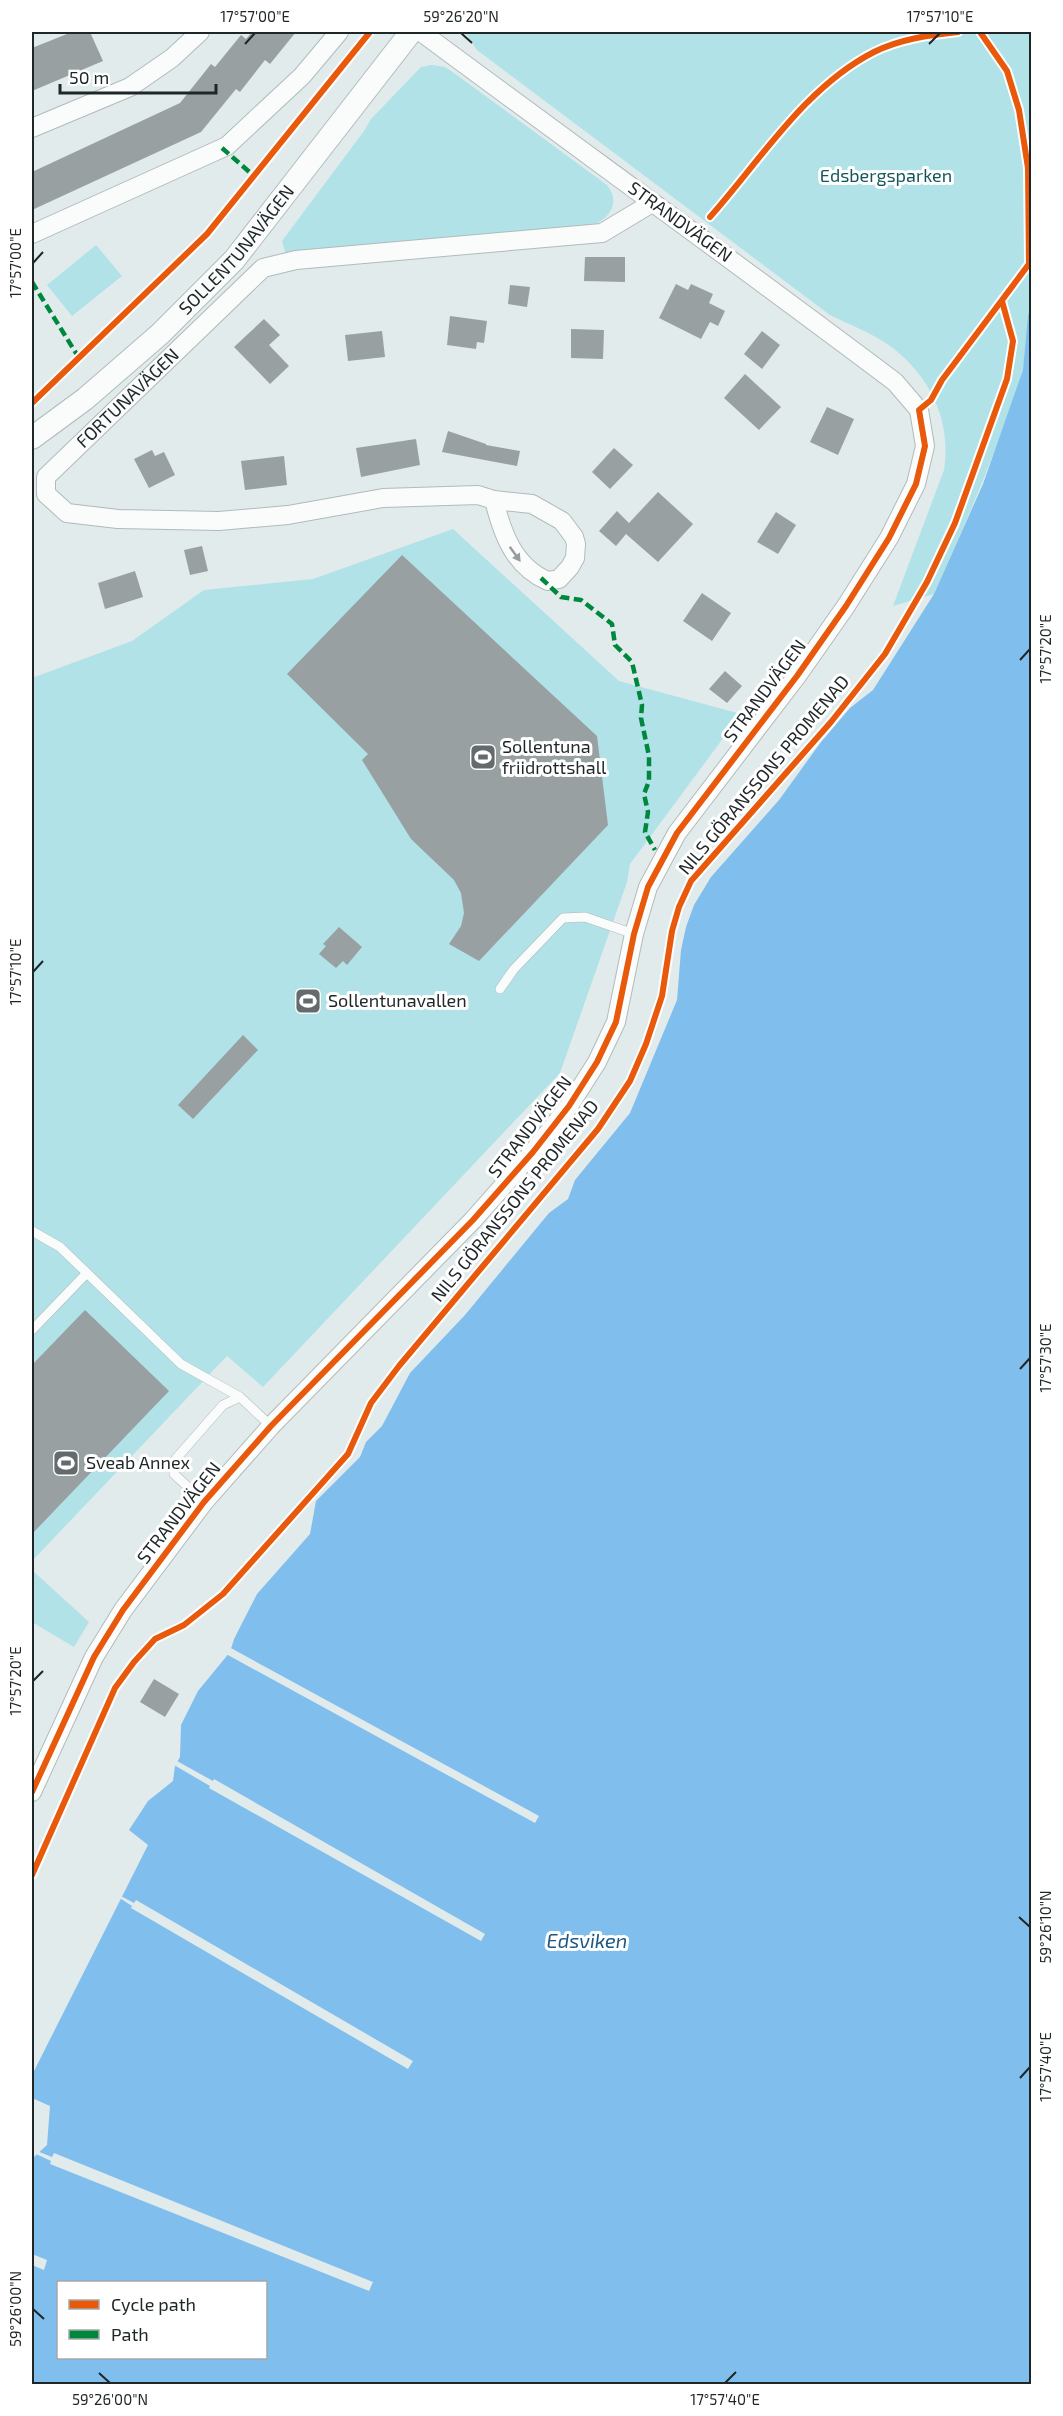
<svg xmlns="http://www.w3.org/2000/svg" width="1063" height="2416" viewBox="0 0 1063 2416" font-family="'Exo 2',sans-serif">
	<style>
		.green { fill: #b0e2e8 }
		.water { fill: #80beed; fill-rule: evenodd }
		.pier { fill: #e1ebec }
		.building { fill: #99a0a2 }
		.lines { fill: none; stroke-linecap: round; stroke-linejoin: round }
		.service-casing { stroke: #b2baba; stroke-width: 10 }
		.minor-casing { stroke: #b2baba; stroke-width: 20 }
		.tertiary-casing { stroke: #b2baba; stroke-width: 24 }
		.service { stroke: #fafcfc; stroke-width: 9 }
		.minor { stroke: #fafcfc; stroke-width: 18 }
		.tertiary { stroke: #fafcfc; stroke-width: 22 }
		.quiet { stroke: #00873e; stroke-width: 4.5; stroke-dasharray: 9 4.5; stroke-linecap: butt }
		.cycleway-casing { stroke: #fff; stroke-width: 10 }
		.cycleway { stroke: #e8590c; stroke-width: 6 }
		.oneway { fill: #979c9c }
		.ticks { fill: none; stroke: #1f2627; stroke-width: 2 }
		.labels { text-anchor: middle; stroke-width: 6; stroke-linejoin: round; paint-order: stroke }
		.park-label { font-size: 18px; fill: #13555c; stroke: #fff }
		.street-label { font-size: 18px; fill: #1f2627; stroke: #fff }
		.poi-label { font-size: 18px; fill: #1f2627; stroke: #fff; text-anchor: start }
		.water-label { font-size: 20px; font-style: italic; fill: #1c5784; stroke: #fff }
		.neatline { fill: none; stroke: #1f2627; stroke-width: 2 }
		.ticks-label { font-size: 15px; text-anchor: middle; fill: #1f2627 }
	</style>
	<rect width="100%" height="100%" fill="#e1ebec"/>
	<path class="green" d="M465 32H1031L1032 305C1024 327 1029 351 1022 373 998 449 966 522 934 594L893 606 944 470C952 420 929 373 887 344 870 332 848 324 830 315L477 50Z
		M432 65 445 67 454 73 607 185C622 204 608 220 589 227L286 255 282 241 364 131 371 119 421 67Z
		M96 245 122 276 72 316 47 285Z
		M453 529 619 681 741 714 630 864 627 882 560 1073 263 1387 227 1356 32 1561V678L132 641 204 590 313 579Z
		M32 1570 89 1622 74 1647 32 1622Z"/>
	<path class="water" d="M1031 305V2384H32V2168L34 2157 47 2145 50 2106 32 2098V2075L148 1845 129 1830 148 1801 173 1781 175 1766 180 1757 181 1725 198 1691 230 1652 234 1639 257 1594 310 1534 316 1501 360 1457 366 1442 382 1426 410 1373 465 1315 549 1213 568 1199 575 1180 630 1113 677 1000 681 950 686 927 694 905 711 877 779 800 821 742 850 708 873 690 934 594 983 484 1023 370 1028 316ZM58 2282H266V2358H58Z"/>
	<path class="pier" d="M229 1647 539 1816 535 1823 226 1654Z
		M177 1761 213 1781 214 1779 485 1934 481 1941 209 1788 210 1786 174 1765Z
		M119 1895 134 1903 136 1900 413 2061 408 2069 131 1908 132 1906 118 1897Z
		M37 2151 52 2157 54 2153 373 2282 369 2291 50 2164 51 2161 36 2154Z
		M32 2254 47 2260 44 2270 32 2265Z"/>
	<path class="building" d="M72 32H90L103 61 32 91V48Z
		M252 32H296L270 64 265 60 240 92 236 89 201 132 32 210V172L180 103 211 64 215 67 241 35 246 39Z
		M585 257H625V282L584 281Z
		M676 284 688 290 691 284 713 294 709 303 725 311 718 326 710 322 701 339 659 318Z
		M510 285 530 287 527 307 508 304Z
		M450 316 487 321 484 343 477 342 476 349 447 345Z
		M264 319 280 335 269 345 289 366 270 384 234 347Z
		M571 329 604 330 603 359 571 358Z
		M382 331 385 357 348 361 345 335Z
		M762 331 780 345 762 369 744 354Z
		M745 374 781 407 759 430 724 398Z
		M827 407 854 419 838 455 810 442Z
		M448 431 486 444V445L520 451 517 466 442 452Z
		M416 439 420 465 361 477 356 448Z
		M614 448 633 465 610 489 592 472Z
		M152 450 155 456 164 452 175 475 149 488 134 459Z
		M284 456 287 485 245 490 241 461Z
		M658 492 693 524 658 562 626 534 616 546 599 531 617 511 629 523Z
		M776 512 796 525 778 554 757 542Z
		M202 546 208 571 190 575 184 550Z
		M402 555 597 736 608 825 479 961 449 944 461 926 464 913 461 893 454 880 411 839 362 760 368 754 287 674Z
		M135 571 143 597 105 609 98 583Z
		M702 593 731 613 712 641 683 621Z
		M725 671 742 686 727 703 709 689Z
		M339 927 362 947 347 965 343 961 336 968 319 954 326 946 323 944Z
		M243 1035 258 1050 193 1119 178 1105Z
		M85 1310 169 1391 32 1534V1365Z
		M154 1679 179 1694 165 1717 140 1702Z"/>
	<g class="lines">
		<defs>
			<path id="service" d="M500 989 514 969 563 918 585 917 634 934
				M32 1231 60 1247 181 1364 240 1397 271 1426
				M32 1330 87 1273
				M204 1502 174 1474 173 1462 223 1405 240 1397"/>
			<g id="minor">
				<path d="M32 128 130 87 172 58 200 32"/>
				<path d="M32 234 227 146 302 76 339 32"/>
				<path id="s1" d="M494 500C502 533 514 567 548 581L559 579 570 567 575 558 576 544 574 537 562 521 532 504 494 500 478 495 383 498 288 515 219 521 118 519 67 513 46 494V477L263 268 296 260 602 233 652 203"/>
				<path d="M32 1792 94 1657 123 1610 204 1502 271 1426 473 1220 533 1152 569 1106 597 1062 616 1022 634 934 648 887 677 833 797 676 846 606 889 538 916 484 925 446 919 410 895 382C738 264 579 149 421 32"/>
			</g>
			<g id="tertiary">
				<path id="s2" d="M32 438 85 399 160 334 234 260 411 32"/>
			</g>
		</defs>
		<use href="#service" class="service-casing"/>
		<use href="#minor" class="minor-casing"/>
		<use href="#tertiary" class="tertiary-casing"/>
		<use href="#service" class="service"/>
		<use href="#minor" class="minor"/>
		<use href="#tertiary" class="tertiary"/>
		<path class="quiet" d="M222 148 254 176
			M32 282 79 358
			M541 578 561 597 581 600 612 624 615 645 632 662 642 705 641 718 649 756V781L644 794 648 812 645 832 655 850"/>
		<defs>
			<path id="cycleway" d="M980 32 1007 71 1019 110 1028 168 1029 263
				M710 217C760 161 805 87 874 52 900 39 930 35 958 32
				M32 403 207 234 370 32
				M32 1792 94 1657 123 1610 204 1502 271 1426 473 1220 533 1152 569 1106 597 1062 616 1022 634 934 648 887 677 833 797 676 846 606 889 538 916 484 925 446 919 410 931 400 942 380 1032 260
				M32 1875 115 1688 134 1662 155 1639 184 1625 223 1594 348 1454 371 1403 399 1366 598 1129 630 1081 646 1044 662 996 672 931 679 907 691 881 831 722 885 654 927 582 955 523 1007 379 1013 341 1002 301"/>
		</defs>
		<use href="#cycleway" class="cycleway-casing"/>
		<use href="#cycleway" class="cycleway"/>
	</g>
	<defs><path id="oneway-solid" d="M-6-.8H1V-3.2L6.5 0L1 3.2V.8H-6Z" transform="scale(1.5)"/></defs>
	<use class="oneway" href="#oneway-solid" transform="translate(515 554) rotate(54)"/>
	<path class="ticks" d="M461 33 472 43M245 44 255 33M929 44 940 33M33 263 43 252M1020 660 1030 649M33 972 43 961M1020 1369 1030 1358M33 1681 43 1671M1019 1917 1030 1927M1020 2078 1030 2067M33 2309 44 2319M99 2373 110 2383M725 2383 736 2372"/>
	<defs>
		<symbol id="stadium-square" viewBox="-11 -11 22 22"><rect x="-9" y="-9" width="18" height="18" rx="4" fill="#636b6c" stroke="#fff"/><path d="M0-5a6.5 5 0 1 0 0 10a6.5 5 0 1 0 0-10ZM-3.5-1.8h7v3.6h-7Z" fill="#fff"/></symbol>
	</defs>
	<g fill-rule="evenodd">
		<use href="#stadium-square" x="468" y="742" width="30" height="30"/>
		<use href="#stadium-square" x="293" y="986" width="30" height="30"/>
		<use href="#stadium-square" x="51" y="1448" width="30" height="30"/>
	</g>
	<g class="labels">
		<g class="park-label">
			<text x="886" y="182">Edsbergsparken</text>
		</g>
		<g class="street-label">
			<text transform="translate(680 222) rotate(36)" y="6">STRANDVÄGEN</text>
			<text dy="6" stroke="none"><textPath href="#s2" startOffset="279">SOLLENTUNAVÄGEN</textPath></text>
			<text dy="6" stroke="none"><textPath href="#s1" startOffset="842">FORTUNAVÄGEN</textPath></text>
			<text transform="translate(765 691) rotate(-53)" y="6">STRANDVÄGEN</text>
			<text transform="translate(764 775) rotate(-50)" y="6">NILS GÖRANSSONS PROMENAD</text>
			<text transform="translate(530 1127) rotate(-52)" y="6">STRANDVÄGEN</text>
			<text transform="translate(515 1201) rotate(-51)" y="6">NILS GÖRANSSONS PROMENAD</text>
			<text transform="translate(179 1513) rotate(-52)" y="6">STRANDVÄGEN</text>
		</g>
		<g class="poi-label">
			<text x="502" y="753">Sollentuna<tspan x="502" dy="21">friidrottshall</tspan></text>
			<text x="328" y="1007">Sollentunavallen</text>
			<text x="86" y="1469">Sveab Annex</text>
		</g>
		<g class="water-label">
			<text x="587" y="1948">Edsviken</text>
		</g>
	</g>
	<rect width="1063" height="2416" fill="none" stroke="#ffffff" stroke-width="66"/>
	<rect x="57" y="2281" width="210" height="78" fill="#ffffff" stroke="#a5a8a9" stroke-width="1.5"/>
	<rect x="69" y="2300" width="30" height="9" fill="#e8590c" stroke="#a5a8a9" stroke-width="1.5"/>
	<text x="111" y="2311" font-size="18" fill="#1f2627">Cycle path</text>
	<rect x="69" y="2330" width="30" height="9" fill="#00873e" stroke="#a5a8a9" stroke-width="1.5"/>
	<text x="111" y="2341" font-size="18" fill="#1f2627">Path</text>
	<path d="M60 84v9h156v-9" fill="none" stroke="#1f2627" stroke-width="3"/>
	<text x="69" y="84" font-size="18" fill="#1f2627" stroke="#ffffff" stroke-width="4.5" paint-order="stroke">50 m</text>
	<rect x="33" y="33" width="997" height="2350" class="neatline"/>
	<g class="ticks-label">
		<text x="255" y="22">17°57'00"E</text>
		<text x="461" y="22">59°26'20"N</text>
		<text x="940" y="22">17°57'10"E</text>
		<text transform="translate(16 263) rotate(-90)" y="5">17°57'00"E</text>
		<text transform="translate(1046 649) rotate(-90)" y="5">17°57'20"E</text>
		<text transform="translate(16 972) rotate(-90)" y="5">17°57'10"E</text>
		<text transform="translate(1046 1358) rotate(-90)" y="5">17°57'30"E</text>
		<text transform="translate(16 1681) rotate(-90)" y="5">17°57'20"E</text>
		<text transform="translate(1046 1927) rotate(-90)" y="5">59°26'10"N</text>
		<text transform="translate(1046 2067) rotate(-90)" y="5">17°57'40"E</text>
		<text transform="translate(16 2309) rotate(-90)" y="5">59°26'00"N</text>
		<text x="110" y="2405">59°26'00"N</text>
		<text x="725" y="2405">17°57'40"E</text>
	</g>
</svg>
